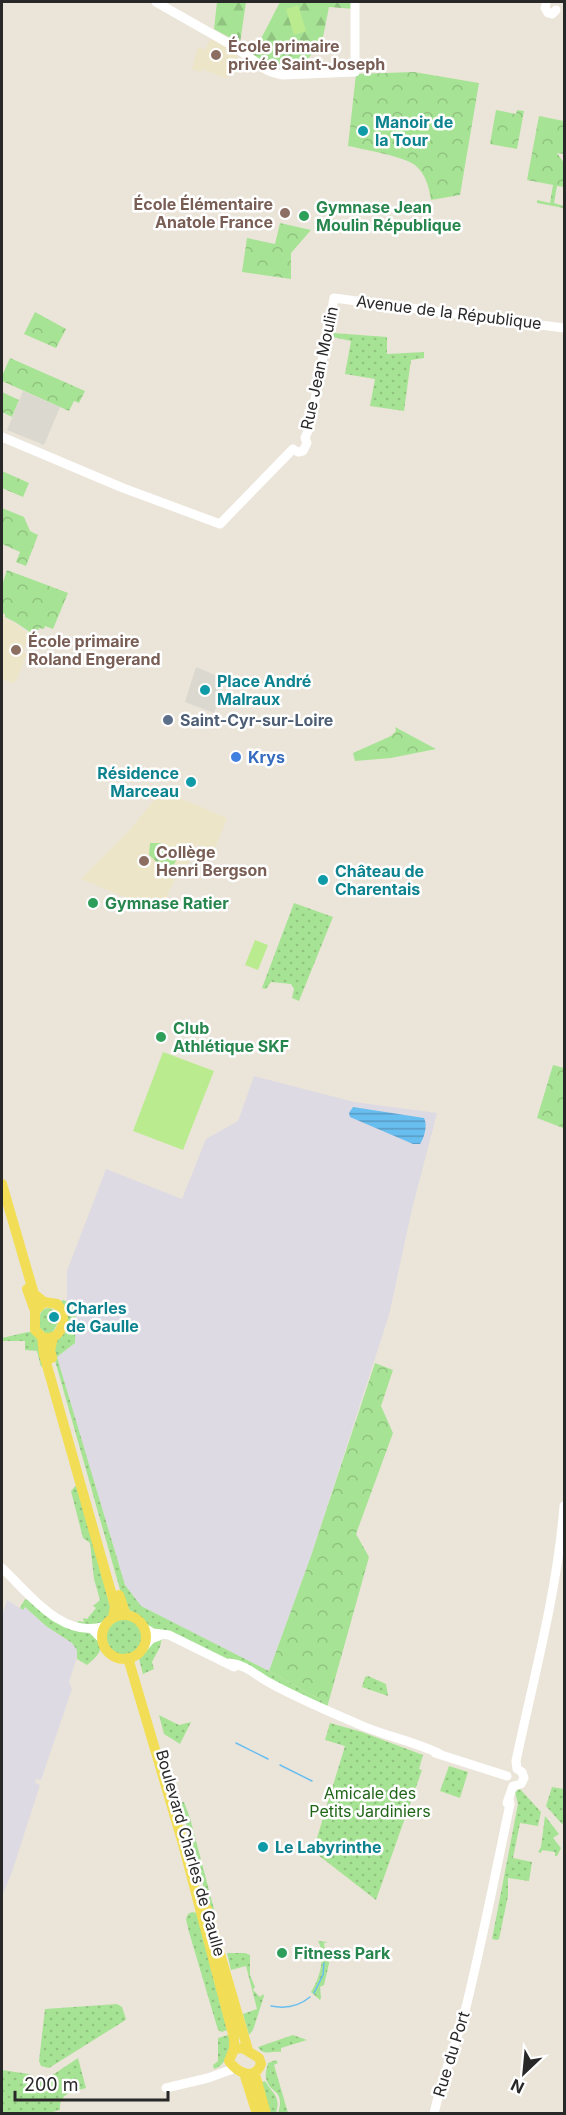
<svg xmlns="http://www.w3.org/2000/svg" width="566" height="2115" viewBox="0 0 566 2115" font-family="Inter,sans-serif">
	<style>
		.industrial { fill: #dddae3 }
		.education { fill: #ede5c7 }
		.grass { fill: url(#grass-dots) }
		.forest { fill: url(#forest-firs) }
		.park { fill: url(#park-crowns) }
		.pitch { fill: #bbeb8f }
		.plaza { fill: #dbd8d0 }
		.water { fill: url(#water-rules) }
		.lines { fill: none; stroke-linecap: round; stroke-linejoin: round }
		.stream { stroke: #69bef0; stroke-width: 1.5 }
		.secondary { stroke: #fff; stroke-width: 9 }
		.primary { stroke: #f2de56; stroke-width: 10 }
		.education-dot { fill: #8d6e63; stroke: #fff; stroke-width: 2 }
		.culture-dot { fill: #0f9aa8; stroke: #fff; stroke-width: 2 }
		.leisure-dot { fill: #2e9e5b; stroke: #fff; stroke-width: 2 }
		.service-dot { fill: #5c6f8a; stroke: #fff; stroke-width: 2 }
		.shop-dot { fill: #3f7fe0; stroke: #fff; stroke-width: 2 }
		.labels { text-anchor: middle; stroke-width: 5; stroke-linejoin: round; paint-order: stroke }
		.education-label { font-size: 16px; font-weight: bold; fill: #785e54; stroke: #fff; text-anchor: start }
		.culture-label { font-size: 16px; font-weight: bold; fill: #0d838f; stroke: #fff; text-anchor: start }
		.leisure-label { font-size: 16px; font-weight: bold; fill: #27864d; stroke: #fff; text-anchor: start }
		.street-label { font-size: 16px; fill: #282828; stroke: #fff }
		.service-label { font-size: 16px; font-weight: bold; fill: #4e5e75; stroke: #fff; text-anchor: start }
		.shop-label { font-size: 16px; font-weight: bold; fill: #366cbe; stroke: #fff; text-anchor: start }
		.park-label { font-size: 16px; fill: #206518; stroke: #fff }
	</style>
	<defs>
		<pattern id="grass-dots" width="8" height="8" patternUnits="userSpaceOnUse" patternTransform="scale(1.5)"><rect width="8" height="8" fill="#a7e394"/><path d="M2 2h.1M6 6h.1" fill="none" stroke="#90c380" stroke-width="1.8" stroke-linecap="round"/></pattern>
		<pattern id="forest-firs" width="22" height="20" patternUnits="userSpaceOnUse" patternTransform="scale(1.5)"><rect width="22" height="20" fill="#a7e394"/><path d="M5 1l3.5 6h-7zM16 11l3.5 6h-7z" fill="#90c380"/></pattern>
		<pattern id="park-crowns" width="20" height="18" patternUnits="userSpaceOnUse" patternTransform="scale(1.5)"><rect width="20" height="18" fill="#a7e394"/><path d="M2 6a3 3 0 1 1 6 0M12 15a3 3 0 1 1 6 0" fill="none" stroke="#90c380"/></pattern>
		<pattern id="water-rules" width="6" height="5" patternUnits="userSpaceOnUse" patternTransform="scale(1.5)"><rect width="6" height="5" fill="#69bef0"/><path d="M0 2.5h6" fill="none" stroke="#569ac2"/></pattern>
	</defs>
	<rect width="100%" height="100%" fill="#ebe5d9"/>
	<path class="industrial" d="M254 1076 354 1102 437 1113 412 1209 389 1315 311 1556 269 1671 141 1606 125 1585 57 1357 75 1343 76 1305 67 1301V1271L106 1169 182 1199 206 1139 238 1121Z
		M7 1600 23 1610 25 1607 46 1626 72 1643 76 1647 78 1654 69 1682 72 1689 41 1780 36 1779 35 1783 40 1785 12 1872 2 1896V1616Z"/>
	<path class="education" d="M212 36 236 50 237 58 227 79 202 69 201 72 192 69 198 47 205 50Z
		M2 614 4 615V618L16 624 29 635 23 652 27 653 17 679 13 683 2 679Z
		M160 793H167L227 818 214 851 196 845 185 871 175 879 160 911 81 879 129 831Z"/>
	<path class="grass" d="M333 333 387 337V354L424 352V358L411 360 404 411 370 406 375 379 345 374 351 341 333 337Z
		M294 903 333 917 299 1001 292 998 294 989 291 984 271 982 266 989 262 988Z
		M62 1300 76 1304 75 1343 57 1357 125 1585 141 1606 269 1671 328 1704 326 1710 283 1687 150 1631 139 1616 125 1607 52 1350Z
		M49 1308C62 1311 59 1324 52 1333H45L39 1327C40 1318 38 1309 49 1308Z
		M28 1332H33L38 1338 44 1363 41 1367 37 1351 25 1350V1341H2V1338Z
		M78 1483 112 1614 100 1626 76 1623 79 1621 84 1622 83 1618 87 1619 96 1608 93 1606 100 1600 94 1579 90 1543 83 1538 71 1491Z
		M28 1596 50 1617 96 1635C106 1649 98 1656 87 1665L77 1659V1650L72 1643 46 1626 25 1607 23 1610 20 1608 25 1599 27 1600Z
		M106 1637a18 18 0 1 1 36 0a18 18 0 1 1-36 0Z
		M162 1638 160 1647 152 1662 154 1669 143 1674 139 1659 149 1643Z
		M368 1676 386 1684 388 1696 362 1687 365 1677Z
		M159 1715 179 1725 191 1722 180 1744 164 1734Z
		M330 1723 362 1732 423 1755 419 1769 422 1770 376 1900 313 1851 345 1746 325 1740Z
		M449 1766 468 1772 460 1798 440 1791Z
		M552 1787 564 1789V1823L562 1824 546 1806Z
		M520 1789 541 1812 538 1826 520 1823 513 1858 532 1862 529 1881 508 1878V1896L499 1939 497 1940 492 1939 518 1804 515 1792Z
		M180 1802H184L190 1818 215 1913 212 1917Z
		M545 1816 559 1834 553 1838 561 1848 557 1856H555V1852L542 1850 541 1853 538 1852 541 1847Z
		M192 1912 197 1913 227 2030 222 2032 218 2030 189 1932 186 1919 188 1914Z
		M318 1941 328 1942 324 1943 326 1959H330L324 1985 320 1987 321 1998 320 2000 311 1992C320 1978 326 1956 318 1941Z
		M227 1953H245L250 1955V1975L255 1987 253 1990 260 1997 263 1994 264 1996 253 2030 249 2035 243 2014 257 2009 246 1966 231 1970Z
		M117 2004 122 2007 126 2019 124 2021 49 2068 41 2066 39 2061 45 2009Z
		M228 2035 232 2042C228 2053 226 2065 214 2069L213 2065 218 2061V2038Z
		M293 2035 307 2040 281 2048V2052C272 2051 263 2056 258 2047Z
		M78 2058 86 2088C72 2092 59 2093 60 2110L48 2113H2V2070L29 2074 42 2082Z
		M276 2060 278 2063 274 2065 288 2113H278C286 2089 269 2094 266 2078 265 2073 267 2068 268 2063Z
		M265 2081C273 2094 281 2097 276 2113H268L259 2083Z"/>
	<path class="forest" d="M217 2H246L240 43 214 29Z
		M280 2H355V9L329 7 322 42 300 68 251 58Z
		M150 843H161L176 860 170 874 149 855Z"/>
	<path class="park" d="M414 72 479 83 460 195 431 200C429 187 426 175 416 166 407 157 362 149 348 146L356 74Z
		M496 110 516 114 517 110 524 111 517 149 490 144Z
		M539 116 564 121V154L557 153 564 163V187L557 186 554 203 564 206V208L537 203V200L550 203 553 185 527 180Z
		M280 223 311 230 291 253V279L242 272 247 238 275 244Z
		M35 312 66 329 56 348 24 334Z
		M10 358 85 391 79 403 74 401 69 411 2 381V376Z
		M2 392 19 400 12 417 2 412Z
		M2 471 29 483 23 497 2 488Z
		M2 508 24 517 30 531 38 535 26 566 16 562 20 552 2 544Z
		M7 570 68 593 53 629 45 626 44 629 39 628 36 636 15 622 5 617V614L2 613V585Z
		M395 727 436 749 391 758 355 761 353 753 391 736 396 731Z
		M553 1065 564 1068V1122L563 1128 537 1118Z
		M375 1363 393 1370 381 1406 393 1433 356 1534 369 1557 328 1704 269 1671 311 1556Z"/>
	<path class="pitch" d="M298 5 306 31 294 35 286 9Z
		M255 940 268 945 258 970 245 965Z
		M163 1052 214 1071 183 1150 133 1131Z"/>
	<path class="plaza" d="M23 391 60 407 44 445 7 430Z
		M196 667 225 679 214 713 185 702Z"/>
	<path class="water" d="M353 1107 424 1118C428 1125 424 1138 420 1144H413L350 1117 349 1113Z"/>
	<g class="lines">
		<path class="stream" d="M236 1743 268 1759
			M280 1765 312 1781
			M314 1993 323 1975 324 1963
			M271 2006C286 2009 298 2007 310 1997"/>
		<path class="secondary" d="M156 2 235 47 267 70 274 73 282 75 355 72V2
			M546 4 545 8 548 13 552 14 556 10
			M2 437 123 488 220 524 293 449
			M305 438 310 426 334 298 564 328
			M293 449 298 452 303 451 307 443 305 438
			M2 1568C29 1593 62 1640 105 1626
			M144 1628 153 1633 169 1635 234 1667
			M93 1630 102 1639
			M144 1647 151 1639 159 1636
			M230 1663C246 1665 257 1676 270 1683 299 1699 328 1711 358 1724 384 1736 414 1741 440 1754
			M435 1753 507 1776
			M517 1769 516 1761C534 1676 557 1593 564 1506
			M513 1786 521 1784 524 1778 522 1772 517 1769
			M507 1803 513 1786
			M166 2088 208 2078 236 2068
			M434 2114C442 2076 458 2041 467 2003 483 1937 496 1871 510 1804L509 1799"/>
		<path class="primary" d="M2 1184 34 1294 44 1302
			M27 1289 35 1311
			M44 1302 57 1304C69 1317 62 1343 42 1337L35 1330V1311Z
			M42 1337 44 1355 115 1606 113 1618
			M52 1358 50 1350 53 1338
			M119 1595 126 1615
			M102 1637a22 22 0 1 1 44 0a22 22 0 1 1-44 0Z
			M128 1658 183 1844 234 2038V2049L229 2061C237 2072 254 2082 261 2064L259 2058 243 2048 234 2049
			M207 1909 248 2050
			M244 2073 257 2114
			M255 2074 266 2114"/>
	</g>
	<g class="education-dot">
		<circle cx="216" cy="55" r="6"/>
		<circle cx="285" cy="213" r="6"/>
		<circle cx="16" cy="650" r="6"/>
		<circle cx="144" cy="861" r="6"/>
	</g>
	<g class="culture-dot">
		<circle cx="363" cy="131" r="6"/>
		<circle cx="205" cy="690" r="6"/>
		<circle cx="191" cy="782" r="6"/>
		<circle cx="323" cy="880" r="6"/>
		<circle cx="54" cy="1317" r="6"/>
		<circle cx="263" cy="1847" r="6"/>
	</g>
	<g class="leisure-dot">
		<circle cx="304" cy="216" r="6"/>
		<circle cx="93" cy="903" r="6"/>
		<circle cx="161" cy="1037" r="6"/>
		<circle cx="282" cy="1953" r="6"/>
	</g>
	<circle class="service-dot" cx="168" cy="720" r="6"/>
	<circle class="shop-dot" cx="236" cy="757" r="6"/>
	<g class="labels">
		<g class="education-label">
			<text x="228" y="52">École primaire<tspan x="228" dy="18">privée Saint-Joseph</tspan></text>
			<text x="273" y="210" text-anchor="end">École Élémentaire<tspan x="273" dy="18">Anatole France</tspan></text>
			<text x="28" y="647">École primaire<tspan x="28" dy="18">Roland Engerand</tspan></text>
			<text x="156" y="858">Collège<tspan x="156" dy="18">Henri Bergson</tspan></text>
		</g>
		<g class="culture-label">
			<text x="375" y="128">Manoir de<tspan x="375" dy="18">la Tour</tspan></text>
			<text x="217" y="687">Place André<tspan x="217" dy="18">Malraux</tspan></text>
			<text x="179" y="779" text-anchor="end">Résidence<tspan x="179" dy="18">Marceau</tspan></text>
			<text x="335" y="877">Château de<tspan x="335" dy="18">Charentais</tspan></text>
			<text x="66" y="1314">Charles<tspan x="66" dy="18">de Gaulle</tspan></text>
			<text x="275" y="1853">Le Labyrinthe</text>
		</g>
		<g class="leisure-label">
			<text x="316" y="213">Gymnase Jean<tspan x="316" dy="18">Moulin République</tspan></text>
			<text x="105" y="909">Gymnase Ratier</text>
			<text x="173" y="1034">Club<tspan x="173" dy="18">Athlétique SKF</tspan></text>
			<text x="294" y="1959">Fitness Park</text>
		</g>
		<g class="street-label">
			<text transform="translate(449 312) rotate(7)" y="6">Avenue de la République</text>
			<text transform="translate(319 368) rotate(-78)" y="6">Rue Jean Moulin</text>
			<text transform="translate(191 1853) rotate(74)" y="6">Boulevard Charles de Gaulle</text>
			<text transform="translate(451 2054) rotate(-73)" y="6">Rue du Port</text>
		</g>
		<g class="service-label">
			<text x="180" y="726">Saint-Cyr-sur-Loire</text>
		</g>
		<g class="shop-label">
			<text x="248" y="763">Krys</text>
		</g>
		<g class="park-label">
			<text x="370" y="1799">Amicale des<tspan x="370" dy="18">Petits Jardiniers</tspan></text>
		</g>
	</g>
	<rect width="566" height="2115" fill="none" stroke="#282828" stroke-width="6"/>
	<g transform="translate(524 2073) rotate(206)" stroke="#ffffff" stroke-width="4.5" paint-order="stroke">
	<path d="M0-4.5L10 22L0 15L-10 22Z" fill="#282828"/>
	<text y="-9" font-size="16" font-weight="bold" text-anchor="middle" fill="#282828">N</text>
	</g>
	<path d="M15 2091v9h153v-9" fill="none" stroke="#282828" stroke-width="3"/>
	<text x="24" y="2091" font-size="18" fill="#282828" stroke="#ffffff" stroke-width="4.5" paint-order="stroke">200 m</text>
</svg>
